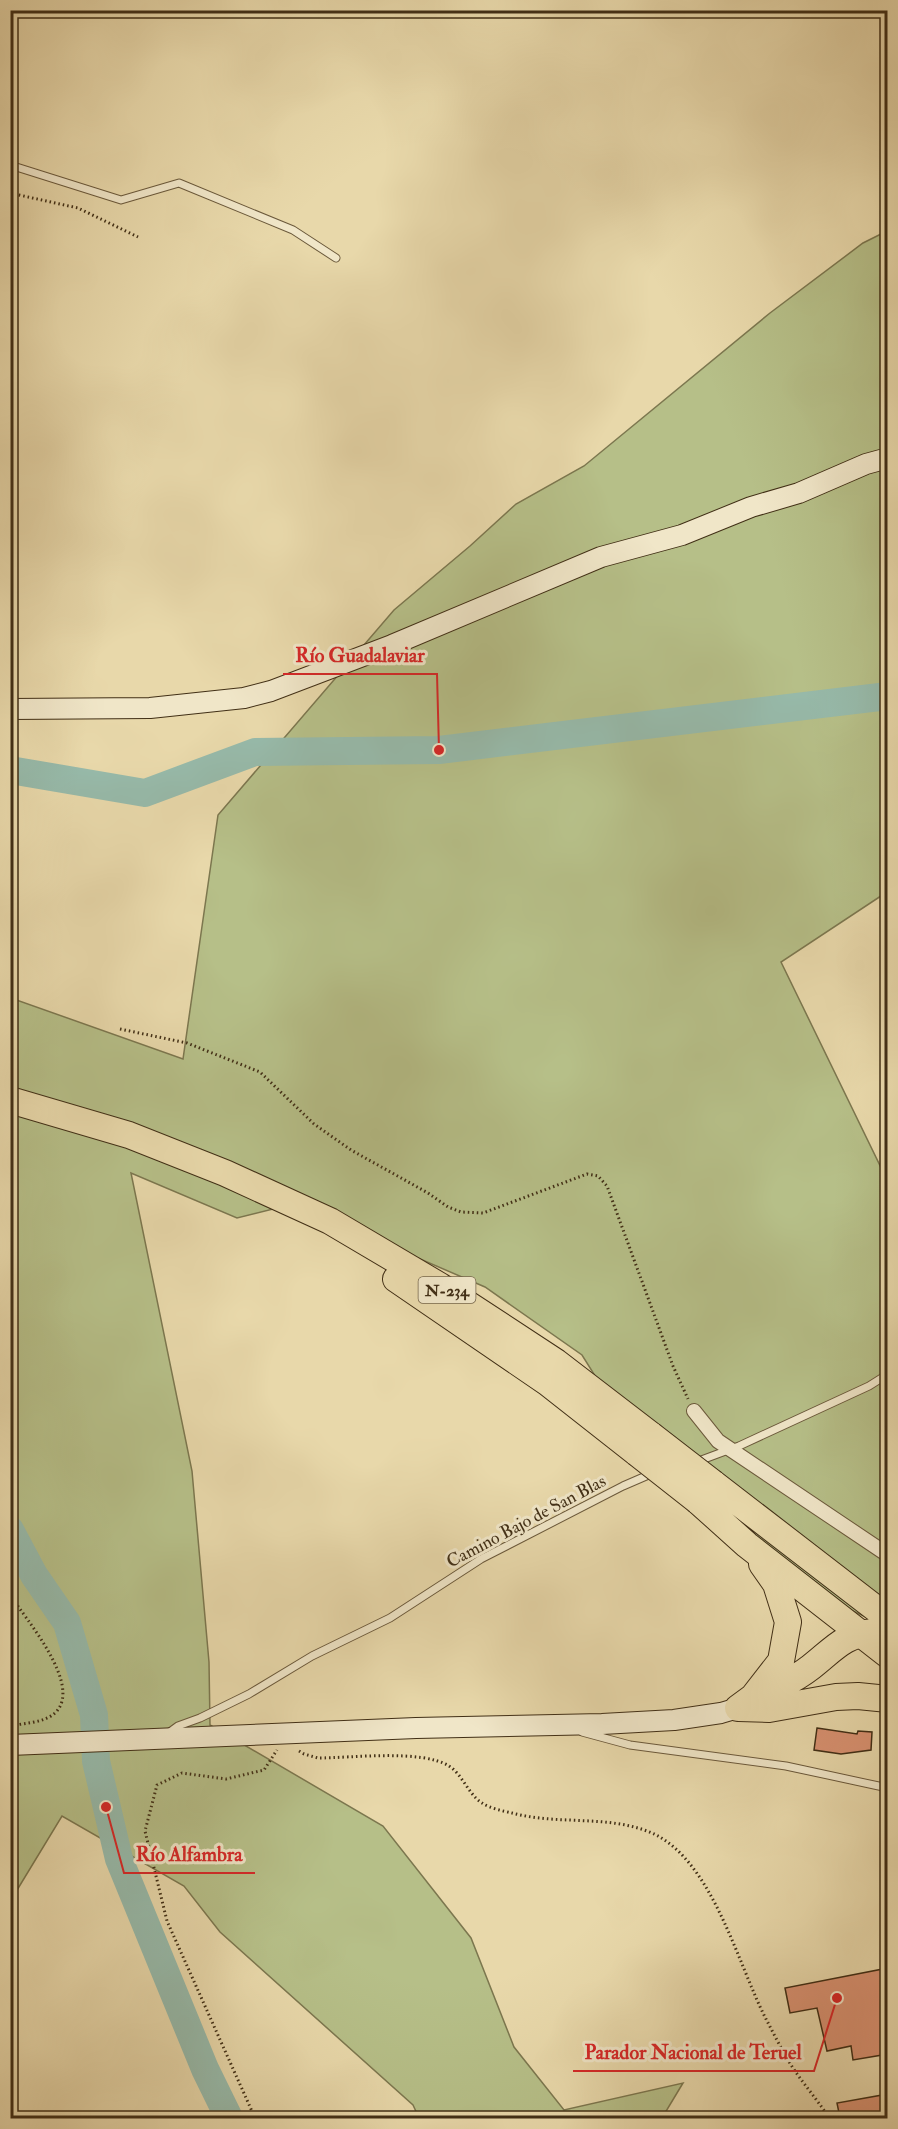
<svg xmlns="http://www.w3.org/2000/svg" width="898" height="2129" viewBox="0 0 898 2129" font-family="'IM FELL Double Pica',serif">
	<style>
		.green { fill: #b6bf88; stroke: #7c774f; stroke-width: 1.5 }
		.lines { fill: none; stroke-linecap: round; stroke-linejoin: round }
		.river { stroke: #97baaa; stroke-width: 28 }
		.building { fill: #d99272; stroke: #412f16; stroke-width: 1.5 }
		.lane-casing { stroke: #6b593b; stroke-width: 9 }
		.street-casing { stroke: #6b593b; stroke-width: 16 }
		.secondary-casing { stroke: #412f16; stroke-width: 22 }
		.highway-casing { stroke: #412f16; stroke-width: 28 }
		.path { stroke: #412f16; stroke-width: 3; stroke-dasharray: 1.5 3; stroke-linecap: butt }
		.lane { stroke: #f0e6c8; stroke-width: 7 }
		.street { stroke: #f0e6c8; stroke-width: 14 }
		.secondary { stroke: #f0e6c8; stroke-width: 20 }
		.highway { stroke: #e8d8aa; stroke-width: 26 }
		.highway-bridge-casing { stroke: #412f16; stroke-width: 28; stroke-linecap: butt }
		.highway-bridge { stroke: #e8d8aa; stroke-width: 26 }
		.labels { text-anchor: middle; stroke-width: 6; stroke-linejoin: round; paint-order: stroke }
		.shield { fill: #f0e6c8; stroke: #76664b; stroke-width: 1.5 }
		.shield-label { font-size: 16px; font-weight: bold; fill: #412f16 }
		.street-label { font-size: 18px; fill: #412f16; stroke: #f0e6c8 }
		.leader { fill: none; stroke: #d62828; stroke-width: 2 }
		.callout-dot { fill: #d62828; stroke: #f0e6c8; stroke-width: 2 }
		.callout-label { font-size: 20px; text-anchor: middle; font-weight: bold; fill: #d62828; stroke: #f0e6c8; stroke-width: 6; stroke-linejoin: round; paint-order: stroke }
	</style>
	<rect width="100%" height="100%" fill="#e8d8aa"/>
	<filter id="stains"><feTurbulence type="fractalNoise" baseFrequency=".00333" numOctaves="4"/><feColorMatrix values="0 0 0 0 .2 0 0 0 0 .09 0 0 0 0 .02 0 0 0 .5 -.17"/></filter>
	<radialGradient id="worn" r=".72"><stop offset=".6" stop-color="#630" stop-opacity="0"/><stop offset="1" stop-color="#630" stop-opacity=".3"/></radialGradient>
	<path class="green" d="M887 231V892L781 962 887 1180V1626L761 1571 656 1473 582 1355 485 1287 293 1204 237 1218 131 1173 192 1471 209 1662 210 1725 383 1826 471 1938 514 2047 564 2110 683 2083 662 2118H419L413 2105 220 1932 184 1886 62 1816 11 1900V998L183 1059 218 815 394 610 470 546 516 504 584 466 770 313 863 243Z"/>
	<g class="lines">
		<path class="river" d="M10 770 145 793 255 752 439 750 888 696
			M10 1530 34 1575 67 1623 94 1715 96 1761 119 1859 205 2069 229 2118"/>
	</g>
	<path class="building" d="M817 1728 857 1734 858 1731 872 1732 871 1750 841 1754 814 1750Z
		M888 1968V2054L853 2060 851 2046 827 2051 817 2008 790 2013 785 1988Z
		M888 2094V2113L856 2118H840L837 2103Z"/>
	<g class="lines">
		<defs>
			<path id="lane" d="M10 165 121 200 179 183 293 230 336 258
				M696 1462 739 1446 869 1386 888 1374
				M582 1732 630 1745 786 1766 888 1788
				M167 1734 178 1726 200 1718 249 1694 312 1656 390 1618 481 1559 623 1486 653 1473"/>
			<path id="street" d="M694 1411 718 1441 888 1555"/>
			<path id="secondary" d="M10 709 150 708 244 698 271 691 392 645 601 557 682 535 751 507 799 493 866 464 888 458
				M10 1745 416 1728 602 1724 674 1720 721 1713 738 1708"/>
			<path id="highway" d="M10 1100 129 1135 225 1173 330 1221 440 1286 556 1362 651 1435
				M396 1279 548 1383 637 1453
				M713 1483 888 1618
				M698 1501 747 1545 888 1655
				M753 1697C774 1689 793 1681 811 1667 833 1650 844 1634 874 1632
				M738 1708 753 1697 781 1661 788 1622 776 1584 762 1564
				M739 1708 769 1709 836 1697 858 1696 888 1699"/>
		</defs>
		<use href="#lane" class="lane-casing"/>
		<use href="#street" class="street-casing"/>
		<use href="#secondary" class="secondary-casing"/>
		<use href="#highway" class="highway-casing"/>
		<path class="path" d="M10 193 78 208 138 237
			M120 1029 187 1043 260 1072 314 1124 351 1150 428 1193 448 1207 461 1212 483 1213 587 1174 598 1176 607 1186 673 1366 688 1399
			M10 1595C25 1618 84 1686 55 1713 44 1723 24 1723 10 1726
			M299 1751 304 1754 318 1758C351 1758 422 1749 449 1766 463 1775 468 1794 482 1803 489 1808 503 1811 512 1813 556 1825 604 1815 647 1831 711 1854 737 1963 766 2019 775 2036 784 2055 795 2071 806 2087 819 2102 829 2118
			M255 2118 167 1921 145 1831 157 1785 182 1773 226 1779 264 1770 277 1750"/>
		<use href="#lane" class="lane"/>
		<use href="#street" class="street"/>
		<use href="#secondary" class="secondary"/>
		<use href="#highway" class="highway"/>
		<defs>
			<path id="highway-bridge" d="M651 1435 713 1483
				M637 1453 698 1501"/>
		</defs>
		<use href="#highway-bridge" class="highway-bridge-casing"/>
		<use href="#highway-bridge" class="highway-bridge"/>
	</g>
	<g class="labels">
		<rect class="shield" x="418.5" y="1277" width="57" height="26" rx="4.5"/>
		<g class="shield-label">
			<text x="447" y="1296">N-234</text>
		</g>
		<g class="street-label">
			<text transform="translate(526 1521) rotate(-28)" y="6">Camino Bajo de San Blas</text>
		</g>
	</g>
	<path class="leader" d="M439 750L437 674H283M106 1807L124 1873H255M837 1998L814 2071H573"/>
	<g class="callout-dot">
		<circle cx="439" cy="750" r="6"/>
		<circle cx="106" cy="1807" r="6"/>
		<circle cx="837" cy="1998" r="6"/>
	</g>
	<g class="callout-label">
		<text x="360" y="662">Río Guadalaviar</text>
		<text x="189" y="1861">Río Alfambra</text>
		<text x="693" y="2059">Parador Nacional de Teruel</text>
	</g>
	<rect width="898" height="2129" fill="none" stroke="#e8d8aa" stroke-width="36"/>
	<rect x="12" y="12" width="874" height="2105" fill="none" stroke="#412f16" stroke-width="3"/>
	<rect x="18" y="18" width="862" height="2093" fill="none" stroke="#412f16" stroke-width="1.5"/>
	<rect width="100%" height="100%" filter="url(#stains)"/>
	<rect width="100%" height="100%" fill="url(#worn)"/>
</svg>
